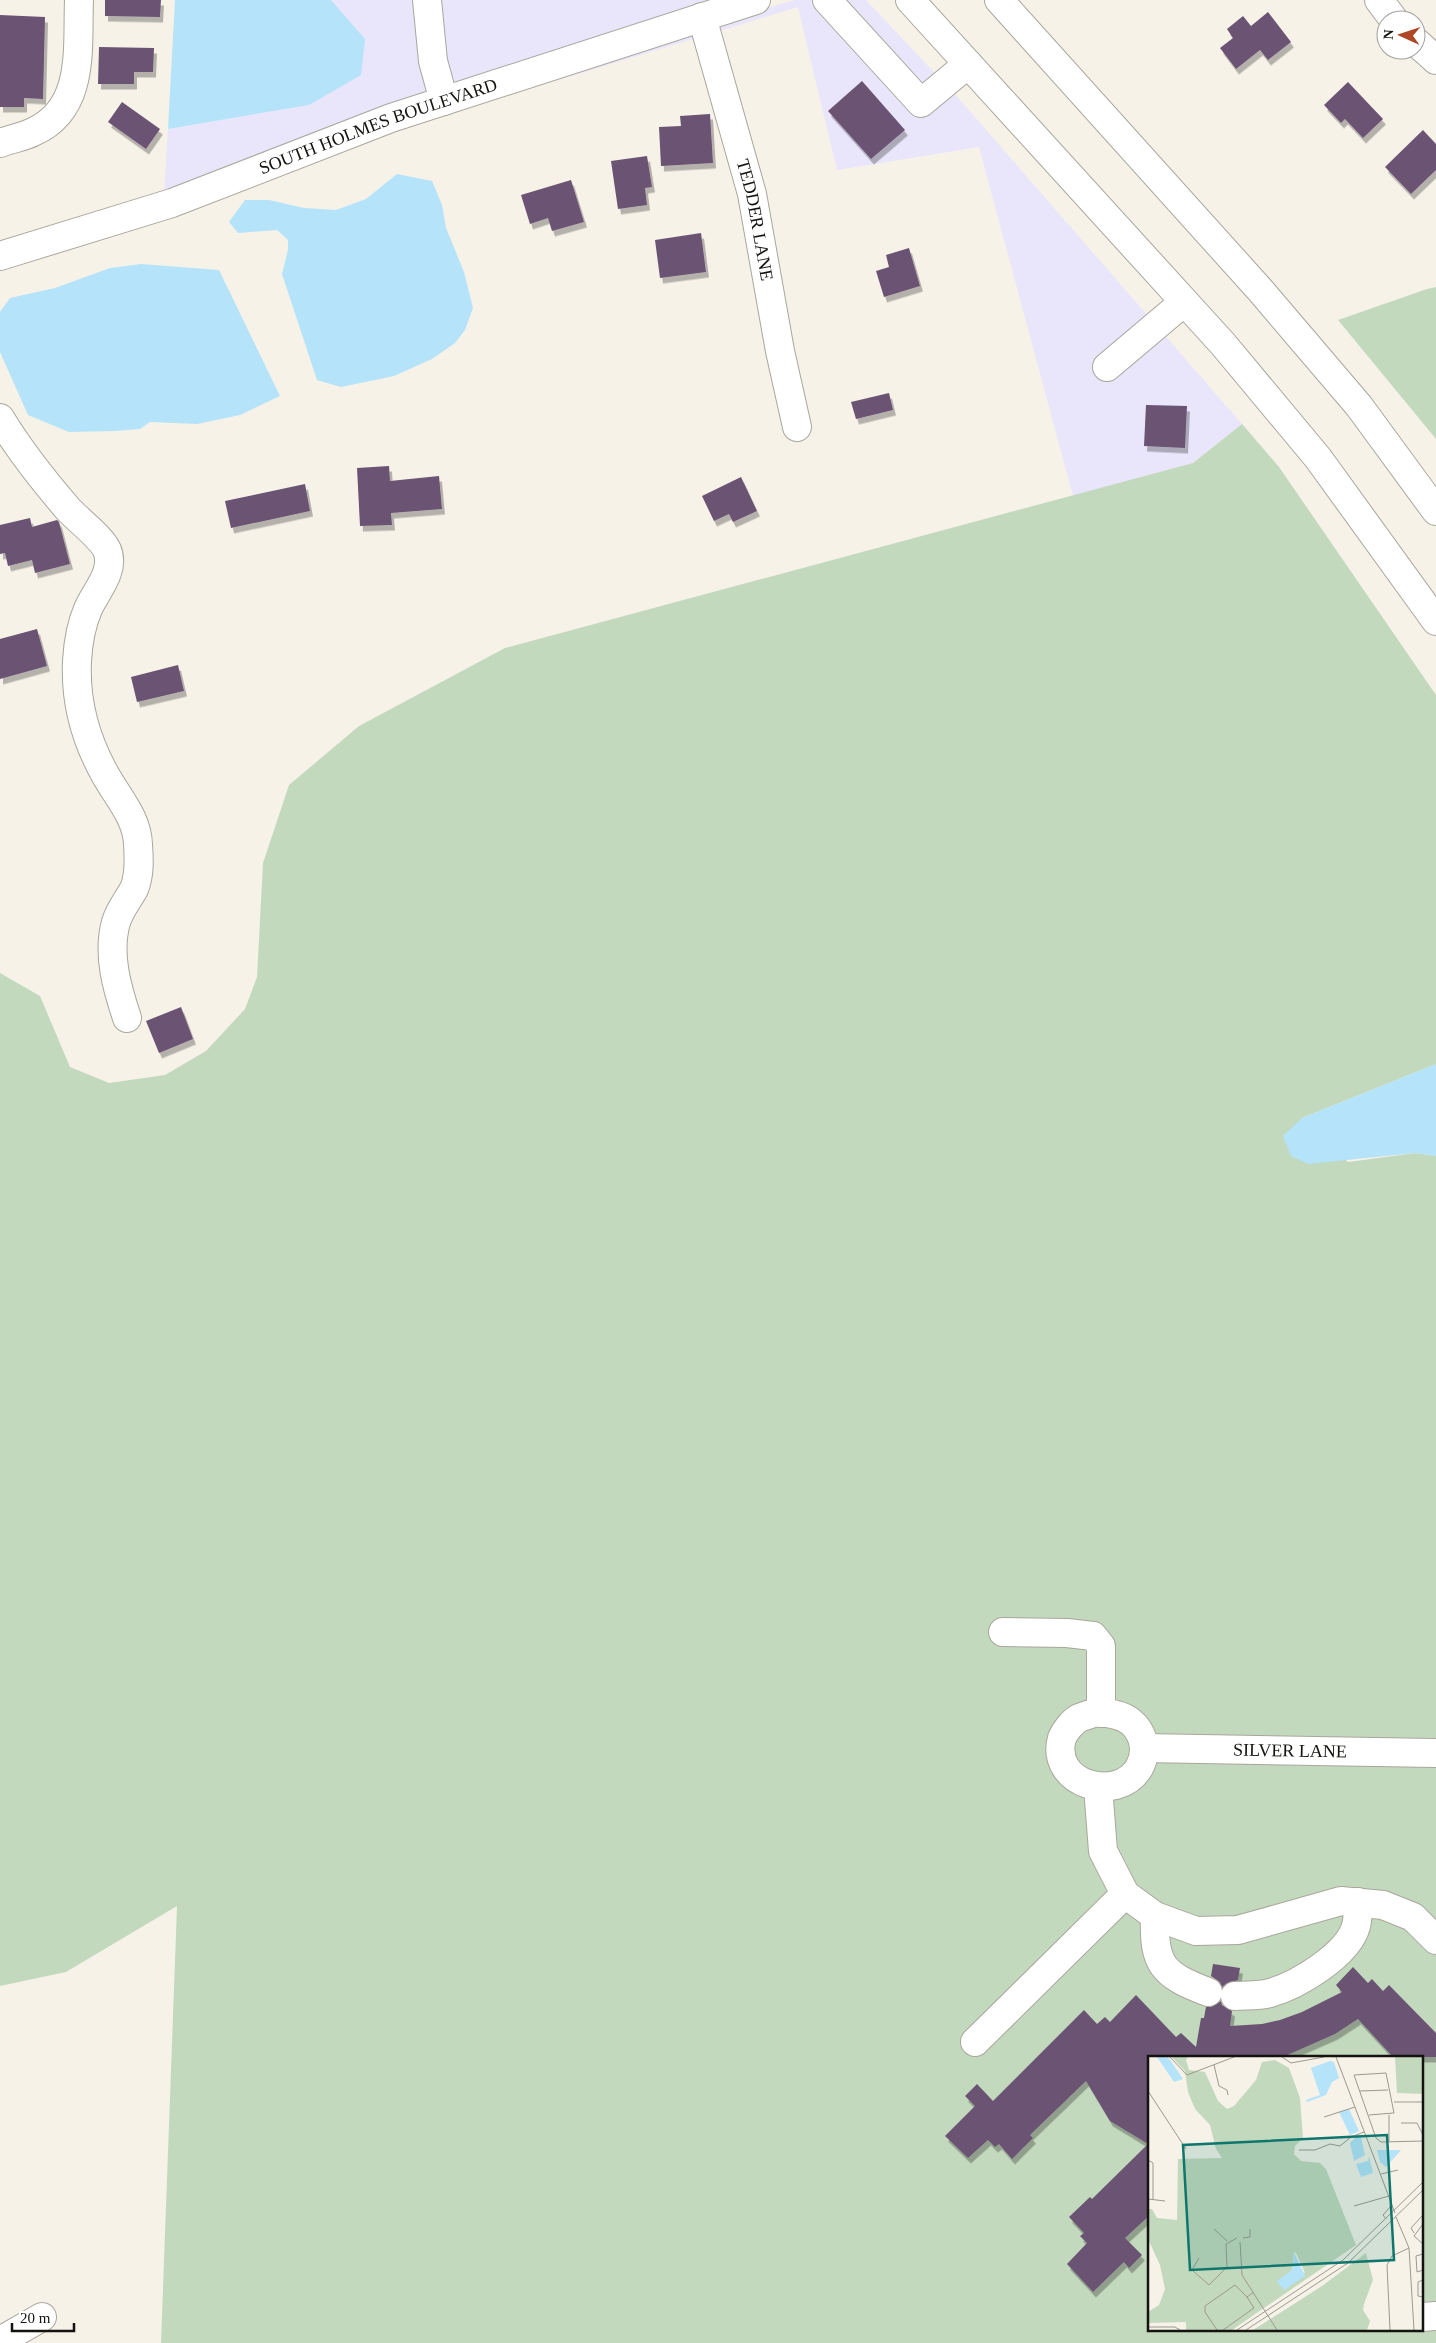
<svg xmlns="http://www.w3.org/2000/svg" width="1436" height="2343" viewBox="0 0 1436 2343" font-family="Georgia,serif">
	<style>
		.commercial { fill: #e9e5fb }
		.green { fill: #c3d9bd; fill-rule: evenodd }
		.water { fill: #b4e3fa }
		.building { fill: #6a5373; filter: url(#shadow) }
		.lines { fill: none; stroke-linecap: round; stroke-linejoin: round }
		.minor-casing { stroke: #a9a69c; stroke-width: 30 }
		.major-casing { stroke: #a9a69c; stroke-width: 30 }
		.highway-casing { stroke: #a9a69c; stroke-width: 30 }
		.minor { stroke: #fff; stroke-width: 28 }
		.major { stroke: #fff; stroke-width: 28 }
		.highway { stroke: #fff; stroke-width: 28 }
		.labels { text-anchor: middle; stroke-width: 5; stroke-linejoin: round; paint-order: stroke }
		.street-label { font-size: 18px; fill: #14130f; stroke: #fff }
		.inset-road { fill: none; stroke: #9c9991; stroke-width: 1 }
		.view { fill: #0f766e; fill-opacity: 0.15; stroke: #0f766e; stroke-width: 2.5 }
		.inset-edge { fill: none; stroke: #14130f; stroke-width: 2.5 }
	</style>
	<defs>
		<filter id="shadow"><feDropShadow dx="3" dy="5.5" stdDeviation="0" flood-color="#0004"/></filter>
	</defs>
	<rect width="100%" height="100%" fill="#f6f2e8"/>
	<path class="commercial" d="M331 0H720L164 194 168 129 309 105 365 39Z
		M794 0H866L961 101 1242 424 1193 463 1073 496 979 147 837 170 798 7 469 107 706 27Z"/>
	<path class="green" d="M1436 287V439L1338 320 1427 289Z
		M1242 424 1279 467 1436 695V1064L1302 1118 1348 1162 1415 1153 1436 1156V2343H161L177 1906 66 1972 0 1986V973L40 996 70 1067 109 1083 165 1075 206 1051 245 1009 257 977 263 863 289 785 359 726 505 648 1193 463ZM1150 2057H1422V2329H1150Z"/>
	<path class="water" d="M175 0H331L365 39 361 75 309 105 168 129Z
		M397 174 432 181 442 205 446 228 464 272 473 308 465 330 455 343 432 359 394 376 341 387 317 380 282 274 288 250V240L277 230 238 233 229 222 245 200H269L304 208 336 210 366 199Z
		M141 264 219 270 280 396 240 415 197 424 150 422 140 429 115 431 69 432 28 415 0 352V312L10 298 55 288 110 268Z
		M1436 1064V1156L1415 1153 1308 1164 1291 1156 1283 1136 1302 1118Z"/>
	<path class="building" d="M105 0H161L160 17 105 16Z
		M1268 12 1291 42 1268 60 1260 50 1236 69 1220 48 1233 38 1227 29 1243 16 1251 26Z
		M0 15 45 17 43 99 24 98V107H0Z
		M99 47 154 48 153 72H134V84H98Z
		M862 81 905 130 871 159 828 111Z
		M1348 82 1383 119 1363 138 1345 119 1341 123 1324 105Z
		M122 102 160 129 146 149 108 122Z
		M710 114 713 163 661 166 659 127 681 126 680 116Z
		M1423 130 1436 144V170L1411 194 1385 167Z
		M647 156 652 187 645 188 647 205 618 209 611 161Z
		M571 180 584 222 552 231 548 218 530 224 521 195Z
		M701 233 706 272 660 278 655 240Z
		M909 248 920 286 884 297 876 271 889 267 886 255Z
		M889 393 893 410 856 419 851 402Z
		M1146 405 1187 406 1185 448 1144 446Z
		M389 466 390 481 439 476 442 509 391 513 392 525 360 526 357 468Z
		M741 477 757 511 733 522 729 514 714 521 702 496Z
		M305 484 310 511 231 528 225 501Z
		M30 518 32 527 57 520 59 522 70 564 35 573 32 560 8 566 5 553 0 554V525Z
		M37 629 47 666 0 679V639Z
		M178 665 184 691 137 702 131 677Z
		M181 1007 193 1039 159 1053 146 1021Z
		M1213 1964 1240 1968 1238 1980 1227 1983 1222 1987 1220 1982 1211 1976Z
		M1353 1967 1368 1983 1372 1979 1383 1991 1389 1985 1436 2033V2057H1393L1358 2019 1335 2034 1283 2057H1150V2215L1125 2238 1142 2255 1129 2268 1124 2262 1093 2292 1067 2264 1087 2243 1080 2236 1084 2233 1069 2217 1090 2197 1092 2199 1148 2144 1110 2121 1086 2081 1030 2135 1033 2138 1012 2159 999 2144 995 2147 988 2140 968 2158 945 2136 975 2106 965 2096 977 2084 993 2101 1084 2010 1097 2024 1105 2017 1110 2022 1136 1995 1176 2037 1181 2033 1196 2047 1201 2018H1204L1206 2007H1211L1221 2001 1222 2005 1232 2011 1230 2026 1262 2024 1280 2020 1302 2012 1342 1992 1336 1985Z"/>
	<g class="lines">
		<defs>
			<g id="minor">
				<path d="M427 0 433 61 444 101"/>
				<path d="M827 0 921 103 968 64"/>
				<path d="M1379 0 1394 20"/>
				<path id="s1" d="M702 17 752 194 780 351 797 427"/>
				<path d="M1416 42 1436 60"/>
				<path d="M0 143C11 139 23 137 33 132 86 109 77 47 79 0"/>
				<path d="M1107 367 1184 302"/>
				<path d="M0 418C20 451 43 480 68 509 78 520 101 537 107 550 116 571 95 592 88 609 81 625 78 644 77 661 75 702 86 741 106 776 119 799 137 818 138 844 139 858 140 875 134 889 128 900 120 909 116 922 107 954 117 988 127 1018"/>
				<path d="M1003 1632 1067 1633 1093 1636 1101 1646V1713"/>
				<path d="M1097 1712C1103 1713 1110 1713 1116 1715 1140 1720 1151 1747 1139 1768 1117 1804 1049 1784 1062 1738 1065 1731 1072 1722 1079 1718 1084 1716 1091 1714 1097 1712Z"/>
				<path id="s2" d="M1144 1748 1436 1753"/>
				<path d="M1098 1787 1103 1851 1125 1894 1155 1916 1196 1931 1238 1930 1341 1901 1383 1905 1413 1917 1436 1940"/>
				<path d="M1155 1916C1153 1965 1163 1975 1208 1992"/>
				<path d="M1235 1996C1246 1995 1259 1996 1270 1993 1298 1985 1348 1955 1356 1926 1358 1919 1358 1910 1358 1902"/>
				<path d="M975 2042 1125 1894"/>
				<path d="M1422 2317 1436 2316"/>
				<path d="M0 2341 42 2317"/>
			</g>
			<g id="major">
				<path id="s3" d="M0 256 172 203 391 118 756 0"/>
			</g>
			<path id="highway" d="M910 0 1223 344 1318 458 1436 621
				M999 0 1261 291 1359 406 1436 511"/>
		</defs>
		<use href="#minor" class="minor-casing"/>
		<use href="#major" class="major-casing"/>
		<use href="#highway" class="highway-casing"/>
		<use href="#minor" class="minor"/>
		<use href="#major" class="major"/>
		<use href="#highway" class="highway"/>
	</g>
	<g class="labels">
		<g class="street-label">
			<text dy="6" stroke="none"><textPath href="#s3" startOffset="400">SOUTH HOLMES BOULEVARD</textPath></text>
			<text dy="6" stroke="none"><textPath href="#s1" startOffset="210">TEDDER LANE</textPath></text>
			<text dy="6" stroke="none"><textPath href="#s2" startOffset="146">SILVER LANE</textPath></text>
		</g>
	</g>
	<g transform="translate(1148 2056)">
		<rect width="275" height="275" fill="#f6f2e8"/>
		<path d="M24 1H40L38 4 41 14 57 16 70 45 79 53 86 50 108 24 114 6 127 4 141 12 152 42 155 82 147 90 146 98 153 105 172 107 178 113 208 189 84 274H38V266L0 267V256L11 249 17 233 12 209 0 183V153H4L9 162 29 164 30 103 74 102 68 93 62 69 47 53 40 36 37 15ZM146 196 148 197 157 217 144 214ZM247 1H275V38L249 37ZM218 197 225 224 216 248 215 254 222 265 219 274H105L174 230Z" fill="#c3d9bd" fill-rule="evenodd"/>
		<path d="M9 1H20L35 23 26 26ZM182 5 186 6 191 22 184 26 178 39 159 46 158 44 172 39 163 12ZM201 53 211 75 202 79 191 56ZM209 80 213 81 217 99 206 105 202 87ZM229 94H253L238 111 232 106ZM221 100 225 117 213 121 208 108 220 105ZM146 196 157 220 136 234 129 225 144 214Z" fill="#b4e3fa"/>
		<path class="inset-road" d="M22 1 39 19 86 1M134 1 143 7 176 1M188 1 247 157M66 9 71 30 79 34 80 39M0 35 38 93M212 35 240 34M246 46H275M221 59 246 57 238 17 206 19 228 82 233 86 275 85M241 59V85M176 61 207 51M253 67H269L275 79M151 94H167L182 88 192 90 203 81 216 76M0 104 5 107V143M233 118 250 114M0 143 17 145M206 150 241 140M248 161 261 192 266 274M238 163 235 159 244 149M275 168 266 180 275 188M66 173 79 185M266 177 263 172 275 159M95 182 102 181V173M92 186 94 219 129 274M275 198 268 200 269 216 275 214M51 202 44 214 61 229 79 211 78 188 89 182M275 224 270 226V240L275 241M0 271H27L32 274M69 274 57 256V250L87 229 99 241 106 236M75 274 106 252 99 241M89 274 195 204 275 126M98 274 200 207 275 134M242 274 239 209 244 200 261 192"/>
		<path class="view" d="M239 79 246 204 42 214 35 89Z"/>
		<rect width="275" height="275" class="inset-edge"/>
	</g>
	<g transform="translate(1401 35) rotate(273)"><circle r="24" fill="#ffffff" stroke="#a1a19f"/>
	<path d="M0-4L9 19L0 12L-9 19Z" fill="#af4726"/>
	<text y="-8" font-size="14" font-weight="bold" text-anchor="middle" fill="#14130f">N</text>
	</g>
	<path d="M12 2323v8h62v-8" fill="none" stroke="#14130f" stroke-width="2.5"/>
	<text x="20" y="2323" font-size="15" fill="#14130f" stroke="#ffffff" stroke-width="4" paint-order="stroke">20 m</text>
</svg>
